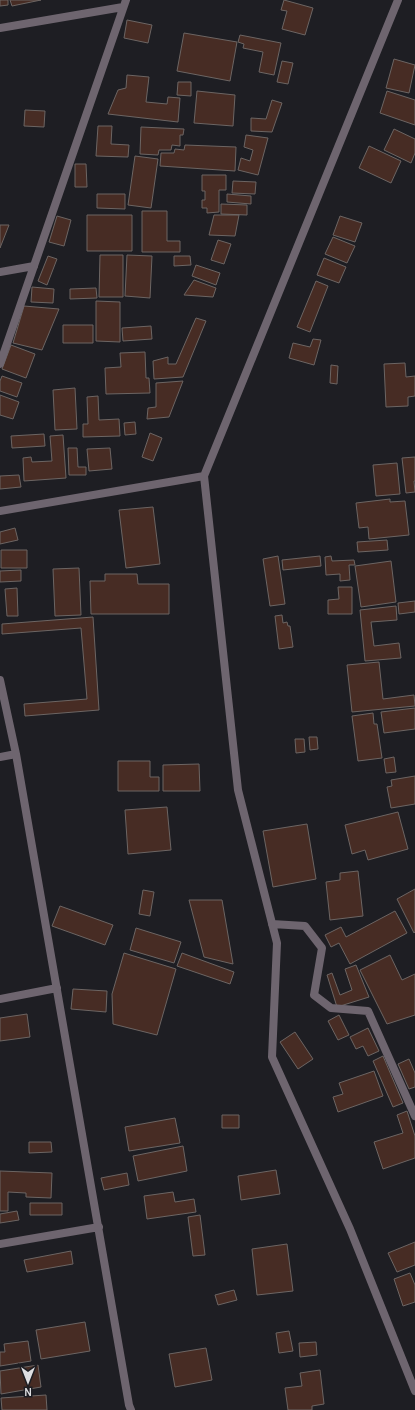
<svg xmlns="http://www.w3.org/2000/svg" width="415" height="1410" viewBox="0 0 415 1410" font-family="Karla,sans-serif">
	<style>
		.building { fill: #472c24; stroke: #6c6563 }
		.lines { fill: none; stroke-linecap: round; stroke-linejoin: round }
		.street { stroke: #6e656f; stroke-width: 8 }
	</style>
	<rect width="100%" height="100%" fill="#1e1e23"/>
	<path class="building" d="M0 0H8V5L0 6Z
		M10 0H41L12 6Z
		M284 0 313 8 305 35 282 29 287 11 281 10Z
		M127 20 152 25 148 43 124 38Z
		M184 33 237 42 230 81 177 71Z
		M240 35 281 43 274 75 259 72 263 52 243 48 244 44 238 42Z
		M394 59 415 65 409 93 386 88Z
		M282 61 293 63 288 84 277 82Z
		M127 75 149 77 146 102 167 104 168 97 180 98 178 122 108 114 118 90 126 88Z
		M178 82H191V96L177 95Z
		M197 91 235 95 233 126 194 123Z
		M387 91 415 100V125L380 113Z
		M272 100 282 103 272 132 251 131V118L266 119Z
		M25 110 45 111 44 127 24 126Z
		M98 126H112L111 144 129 145 128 157 96 156Z
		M141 127 184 129 183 135H180V146L172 145 171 150H159L158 155 140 154Z
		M394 129 415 139V153L411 163 384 150Z
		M246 135 268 138 258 175 238 170 241 158 250 161 253 150 244 147Z
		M185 145 236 147 235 171 160 166 161 153H174L175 149 184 150Z
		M369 146 401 161 391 183 359 168Z
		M135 156 158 159 151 208 128 205Z
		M75 164H86L87 187H75Z
		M202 175H226V190H219V212L207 213V208H202V200H205V191H202Z
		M233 181 256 182 255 194 232 193Z
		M97 194H125V209L97 208Z
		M227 194 251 196V204L227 202Z
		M221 204 247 205V215L221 214Z
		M142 211H167V241H180V252H142Z
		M87 215H132V251H87Z
		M214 215H239L235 236 209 235Z
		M57 216 71 220 64 246 49 242Z
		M340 216 362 223 355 242 333 235Z
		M0 225H9L0 248Z
		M333 237 355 246 347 263 325 254Z
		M218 240 231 244 224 264 211 260Z
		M100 255H123V297H99Z
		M127 255 152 256 150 298 125 296Z
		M48 256 57 259 47 285 38 281Z
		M174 256H190L191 265 174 266Z
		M324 258 346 267 339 283 317 275Z
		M196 265 220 273 216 285 192 276Z
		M194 280 216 288 213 297 184 295Z
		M316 281 328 286 310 332 297 327Z
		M32 287 54 289 53 303 31 302Z
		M96 288 97 298 70 299V289Z
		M96 301 120 302V342L96 341Z
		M24 306 59 309 42 350 13 343Z
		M196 318 206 321 183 377 154 379 153 361 168 357V364H176Z
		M63 325H93V343H63Z
		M151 326 152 339 123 341 122 328Z
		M313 339 321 340 314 365 289 358 293 343 310 347Z
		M11 345 35 354 26 378 2 369Z
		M145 352 146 378H149L150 393 106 394 105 368 121 367 120 353Z
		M405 363 406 377 415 376V396L408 397V406L386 407 384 364Z
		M331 365 338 366 337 384 330 383Z
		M2 376 22 383 17 397 0 391V381Z
		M183 381 169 417 147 419 148 408 156 407V383Z
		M75 388 77 429 55 430 53 390Z
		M0 395 19 402 13 419 0 415Z
		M98 396 99 420 119 419 120 436 83 437V424H88L87 397Z
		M135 422 136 434 125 435 124 423Z
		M150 433 162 438 153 461 142 457Z
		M44 434 45 446 12 448 11 436Z
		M63 435 66 478 24 481 23 458 31 457 32 462 52 461 50 436Z
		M68 448H77L78 467H86V475H69Z
		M110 448 112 469 89 471 87 449Z
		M415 457V481H414L415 492 406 493 402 458Z
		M397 463 400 494 376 496 373 465Z
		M19 475 21 487 0 489V476Z
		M390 499V502L405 501 409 535 369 539 368 527 359 528 356 503Z
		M153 507 160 564 126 568 119 510Z
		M15 528 18 540 0 544V532Z
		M387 540 388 550 358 552 357 542Z
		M1 550H27V568H1Z
		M278 556 285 604 270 606 263 559Z
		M320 556 321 566 283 570 282 560Z
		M331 556 332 561 354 560 355 565H349L350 580 340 581V574L326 575 325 557Z
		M391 561 396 602 361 607 355 566Z
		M79 568 81 615 55 616 53 569Z
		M21 570V581L0 582V571Z
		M105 574H137L138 584H169V614H91L90 581H105Z
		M338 587H352V614H328V600L339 599Z
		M17 588 18 616H7L5 589Z
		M415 601V612L399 614 398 603Z
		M396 606 397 620 371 622 374 646 399 643 401 658 365 661 360 610Z
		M282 615 283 623 287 622 288 626H290L293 647 279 649 275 616Z
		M93 617 99 710 25 716 24 704 87 699 81 628 2 634V624Z
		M379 662 383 699 414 695 415 706 352 712 347 665Z
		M415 708V729L384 733 381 712Z
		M373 713 374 724H377L382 758 358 761 352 716Z
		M309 737H317L318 749 310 750Z
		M295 739H304L305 752 296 753Z
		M394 757 396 772 386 773 384 759Z
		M118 761H150V777H159V791H118Z
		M199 764 200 791H163V765Z
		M415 776V804L391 808 387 787 392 786 391 780Z
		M167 807 171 850 128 854 125 810Z
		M398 812 408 849 368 860 365 850 352 854 345 825Z
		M307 824 316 879 273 887 263 831Z
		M358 871 363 916 330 920 326 882 340 880V873Z
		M415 889V932L414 933 397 899Z
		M143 890 154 892 150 916 139 914Z
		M189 900H222L233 964 204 957Z
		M60 906 113 925 105 945 52 926Z
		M395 911 407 933 350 964 339 943 331 947 325 935 341 927 346 937Z
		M136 928 181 942 174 963 130 950Z
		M124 953 176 969 157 1035 113 1024 112 994Z
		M182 953 234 972 230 984 177 966Z
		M390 955 402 980 415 974V1015L387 1024 360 970Z
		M356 965 369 997 337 1007 327 975 332 973 340 995 352 990 345 969Z
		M73 989 107 991 106 1012 71 1009Z
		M27 1014 30 1037 0 1041V1018Z
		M339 1015 349 1035 338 1040 328 1021Z
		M368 1028 379 1051 368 1056 363 1046 356 1049 350 1037Z
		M295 1032 313 1059 298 1069 280 1042Z
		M383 1056 403 1103 393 1107 373 1061Z
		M409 1059 415 1073V1087L409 1089 398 1064Z
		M374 1071 383 1096 338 1112 333 1097 343 1094 339 1083Z
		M407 1111 415 1136V1158L383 1169 374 1142 403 1133 397 1115Z
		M222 1115H239V1128H222Z
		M175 1118 180 1143 129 1151 125 1127Z
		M29 1142H51L52 1152 29 1153Z
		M183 1146 187 1171 138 1181 133 1156Z
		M276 1170 280 1194 241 1200 238 1176Z
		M0 1171 52 1173 51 1198 26 1197V1193L8 1192V1211H0Z
		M127 1173 129 1185 104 1190 101 1178Z
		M173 1192 175 1202 194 1199 196 1212 147 1219 144 1196Z
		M30 1203H62V1215H30Z
		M17 1211 19 1220 0 1223V1214Z
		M200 1215 205 1255 193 1256 188 1217Z
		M415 1242V1265L397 1272 388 1253Z
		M287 1244 293 1291 257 1295 252 1249Z
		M71 1251 73 1264 27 1272 24 1260Z
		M410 1273 415 1285V1302L403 1306 394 1279Z
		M234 1290 237 1300 218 1305 215 1295Z
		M85 1322 90 1351 41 1359 36 1330Z
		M289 1331 293 1351 279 1353 276 1333Z
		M28 1341 31 1361 0 1366V1352H5L4 1344Z
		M316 1342 317 1355 300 1357 299 1343Z
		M206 1348 212 1380 175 1387 169 1354Z
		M38 1365 41 1387 1 1394 0 1371Z
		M320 1370 324 1404 312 1406V1410H288L285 1388 302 1386 300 1373Z
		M46 1395 47 1410H2L1 1398Z"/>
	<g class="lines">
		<path class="street" d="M398 0 204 476 238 790 277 943 272 1057 350 1229 415 1391
			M0 28 123 7
			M0 272 34 266
			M0 364 126 0
			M0 511 204 476
			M0 680 16 754 129 1405 131 1410
			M0 757 16 754
			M272 924 305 926 322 948 314 995 331 1008 368 1011 415 1116
			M0 999 57 988
			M0 1244 99 1227"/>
	</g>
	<g transform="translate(28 1382) rotate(180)" stroke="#1e1e23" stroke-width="3" paint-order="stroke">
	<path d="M0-3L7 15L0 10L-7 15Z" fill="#dedee1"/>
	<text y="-6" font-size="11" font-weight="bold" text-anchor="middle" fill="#dedee1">N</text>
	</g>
</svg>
